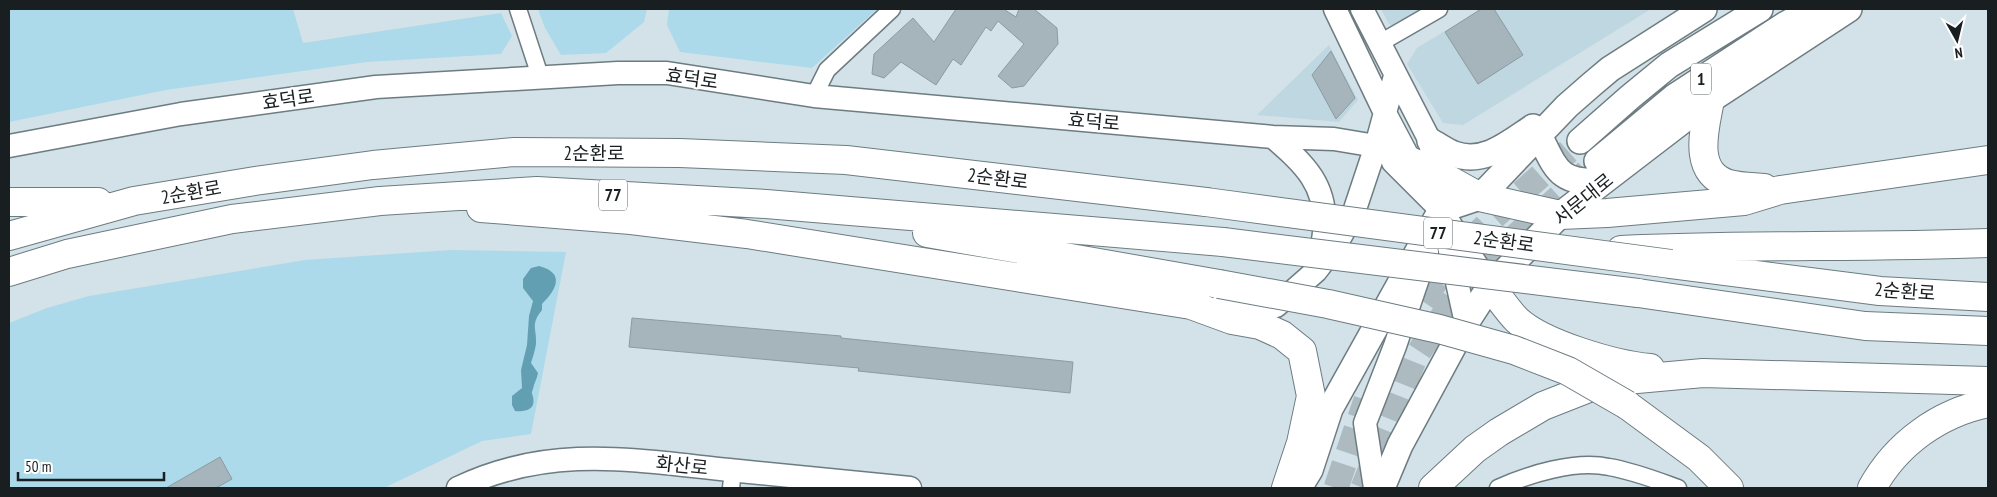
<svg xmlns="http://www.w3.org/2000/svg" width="1997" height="497" viewBox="0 0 1997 497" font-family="'PT Sans Narrow','Noto Sans KR',sans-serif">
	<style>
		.built { fill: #bfd7e0 }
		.green { fill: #acdaea }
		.water { fill: #639fb3 }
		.building { fill: #a5b5bb; stroke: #8b9ba1 }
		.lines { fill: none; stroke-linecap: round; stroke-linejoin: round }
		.primary-tunnel { stroke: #adbbc0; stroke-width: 25; stroke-dasharray: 25 12; stroke-linecap: butt }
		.street-casing { stroke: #6d7c81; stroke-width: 19 }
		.secondary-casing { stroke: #6d7c81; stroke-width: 25 }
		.primary-casing { stroke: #6d7c81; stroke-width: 28 }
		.highway-casing { stroke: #6d7c81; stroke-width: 30 }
		.street { stroke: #fff; stroke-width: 16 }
		.secondary { stroke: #fff; stroke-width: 22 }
		.primary { stroke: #fff; stroke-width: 25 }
		.highway { stroke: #fff; stroke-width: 28 }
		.highway-bridge-casing { stroke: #6d7c81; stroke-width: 30; stroke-linecap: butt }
		.highway-bridge { stroke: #fff; stroke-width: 28 }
		.labels { text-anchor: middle; stroke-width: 4.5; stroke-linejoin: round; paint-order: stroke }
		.shield { fill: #fff; stroke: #5e6264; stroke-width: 1 }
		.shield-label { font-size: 18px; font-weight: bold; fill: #191f21 }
		.street-label { font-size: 19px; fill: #191f21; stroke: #fff }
	</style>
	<rect width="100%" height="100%" fill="#d2e2e8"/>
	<path class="built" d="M1381 9H1428L1395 27 1389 24Z
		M1481 9H1651L1463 125 1443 123 1407 64 1417 48Z
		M1329 45 1358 100 1339 122 1257 115Z"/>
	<path class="green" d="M9 9H293L303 43 501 13 512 36 501 54 367 62 166 90 9 122Z
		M538 9H647L644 22 606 53 561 55 545 28Z
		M669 9H877L812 68 680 52 667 25Z
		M451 250 566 252 531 434 482 441 384 488H9V323L47 308 89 296 305 260Z"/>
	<path class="water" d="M539 266C566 273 556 290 542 304V310C530 325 537 328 536 344 535 350 533 357 531 363L538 373C537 379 534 383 533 389 531 394 532 392 533 397 536 410 525 412 515 411L512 405V396L522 388 521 370 527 345 529 316 533 301 523 288V279L531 268Z"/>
	<path class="building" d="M956 9H1006L1005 10 1016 17 1019 9H1034L1057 28 1058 44 1024 86 1012 88 998 76 1024 44 998 21 991 31 986 27 961 65 953 59 936 85 901 62 884 78 872 74 874 54 913 18 934 42Z
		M1481 9H1494L1523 55 1478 84 1445 32Z
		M1331 51 1355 98 1336 119 1312 75Z
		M632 318 841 336V338L1073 362 1070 393 858 371 859 368 629 347Z
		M220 457 232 479 216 488H166Z"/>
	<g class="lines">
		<path class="primary-tunnel" d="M1402 332 1447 265 1493 218 1580 141
			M1336 488 1366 400
			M1363 488 1415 358 1466 281 1592 167"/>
		<defs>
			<path id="street" d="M518 9 540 76
				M1380 43 1439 9
				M814 96 827 70 892 9
				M731 488 733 470
				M1498 488C1529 474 1575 460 1609 467 1633 471 1656 480 1678 488"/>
			<path id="secondary" d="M1335 9 1386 115 1414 168
				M1362 9 1430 141 1441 210 1466 323
				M1273 137C1304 164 1328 185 1324 231 1324 242 1319 254 1317 265
				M9 146 181 114 376 87 618 73H667L814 96 1273 137 1334 139 1376 146
				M1393 162 1441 210 1489 284
				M1219 307 1252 309 1276 306 1316 271 1336 245 1354 212 1376 146 1395 76
				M458 488C550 444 633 460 729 470 790 476 850 482 910 488
				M1375 488 1365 423 1395 346 1427 252"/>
			<path id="primary" d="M1539 135C1557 171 1559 184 1604 181
				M1430 141C1438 145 1446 151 1454 154 1484 165 1509 143 1533 127
				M1580 141 1630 97 1669 65 1760 9
				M1597 161 1674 97 1786 24 1814 9
				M1299 488 1310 470 1330 409 1441 210 1480 197 1567 106 1591 85 1610 69 1704 9
				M1382 488 1400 445 1466 323 1490 286 1560 215 1604 181 1707 102 1849 9"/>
			<path id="highway" d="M1710 100C1705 128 1691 172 1729 184 1740 187 1753 187 1764 188
				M1376 146 1435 172 1480 197 1560 215 1607 213 1744 201 1780 190 1988 160
				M9 202H98
				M481 208 631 220 747 234 1191 305 1232 320 1260 325 1282 335 1302 351 1311 396 1301 443 1286 488
				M927 233 1219 284
				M9 236 134 201 255 181 373 165 514 152 680 153 846 160 1206 202
				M1621 250C1744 244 1866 248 1988 243
				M1671 264 1880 291 1988 297
				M9 272 67 254 232 219 380 201 537 191 766 204 1223 242
				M1490 286C1499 297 1507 310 1517 320 1543 344 1615 365 1650 368
				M1638 293 1865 326 1988 331
				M1627 405 1699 458 1729 488
				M1433 488 1475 449 1499 432 1543 406 1604 382 1703 373 1988 381
				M1872 488C1896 444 1939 413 1988 403"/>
		</defs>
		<use href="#street" class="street-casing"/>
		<use href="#secondary" class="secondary-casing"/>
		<use href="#primary" class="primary-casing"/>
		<use href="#highway" class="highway-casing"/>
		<use href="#street" class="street"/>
		<use href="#secondary" class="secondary"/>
		<use href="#primary" class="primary"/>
		<use href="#highway" class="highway"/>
		<defs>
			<path id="highway-bridge" d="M1206 202 1671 264
				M1223 242 1638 293
				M1219 284 1328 304 1439 329 1514 350 1568 371 1627 405"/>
		</defs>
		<use href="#highway-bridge" class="highway-bridge-casing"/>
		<use href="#highway-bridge" class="highway-bridge"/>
	</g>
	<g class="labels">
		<g class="shield">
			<rect x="1691" y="63.5" width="20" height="31" rx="4"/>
			<rect x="599" y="179.5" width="28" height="31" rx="4"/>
			<rect x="1424" y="217.5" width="28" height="31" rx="4"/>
		</g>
		<g class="shield-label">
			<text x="1701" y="85">1</text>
			<text x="613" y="201">77</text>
			<text x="1438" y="239">77</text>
		</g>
		<g class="street-label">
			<text transform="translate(692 78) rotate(8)" y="7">효덕로</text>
			<text transform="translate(288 99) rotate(-8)" y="7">효덕로</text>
			<text transform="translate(1094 121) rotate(5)" y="7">효덕로</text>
			<text x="594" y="160">2순환로</text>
			<text transform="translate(998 178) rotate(7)" y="7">2순환로</text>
			<text transform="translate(191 192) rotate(-10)" y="7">2순환로</text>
			<text transform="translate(1583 199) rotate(-39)" y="7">서문대로</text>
			<text transform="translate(1504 241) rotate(8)" y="7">2순환로</text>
			<text transform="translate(1905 291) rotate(4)" y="7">2순환로</text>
			<text transform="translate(682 465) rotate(6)" y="7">화산로</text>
		</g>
	</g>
	<rect width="1997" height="497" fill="none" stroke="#191f21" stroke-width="20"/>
	<g transform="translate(1957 40) rotate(172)" stroke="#ffffff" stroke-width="4" paint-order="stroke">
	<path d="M0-4L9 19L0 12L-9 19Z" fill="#191f21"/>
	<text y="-8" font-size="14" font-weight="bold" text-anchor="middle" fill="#191f21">N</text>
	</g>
	<path d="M18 472v8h146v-8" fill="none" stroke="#191f21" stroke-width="2.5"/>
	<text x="25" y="472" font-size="15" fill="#191f21" stroke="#ffffff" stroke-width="4" paint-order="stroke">50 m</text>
</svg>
